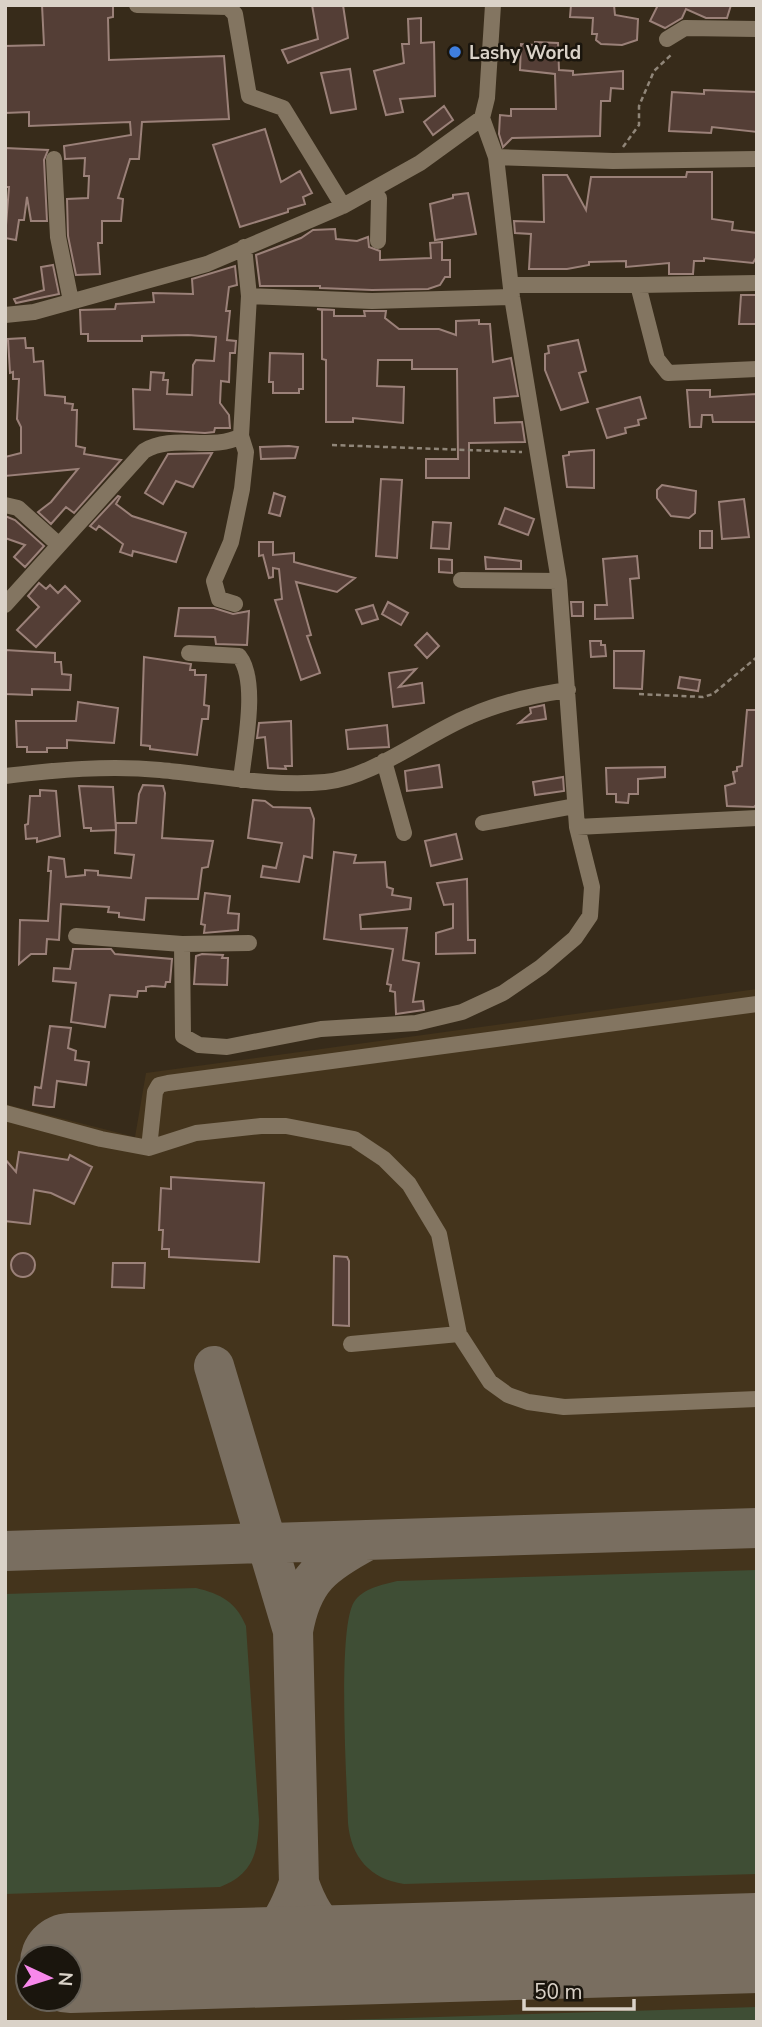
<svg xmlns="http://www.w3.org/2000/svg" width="762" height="2027" viewBox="0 0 762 2027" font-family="'Nunito Sans',sans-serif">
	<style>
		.built { fill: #44341c; fill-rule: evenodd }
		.green { fill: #3f4e35 }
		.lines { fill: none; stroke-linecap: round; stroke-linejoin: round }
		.taxiway { stroke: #796e60; stroke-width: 40 }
		.runway { stroke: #796e60; stroke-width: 100 }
		.building { fill: #543e36; stroke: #9b8179; stroke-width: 2 }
		.path { stroke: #908679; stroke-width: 2.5; stroke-dasharray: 5 3.5; stroke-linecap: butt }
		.minor { stroke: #837561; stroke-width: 16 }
		.shop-dot { fill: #3f7fe0; stroke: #1a150d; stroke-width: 2.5 }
		.labels { text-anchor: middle; stroke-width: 5; stroke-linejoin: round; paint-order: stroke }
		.poi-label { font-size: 19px; font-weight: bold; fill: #dad2c8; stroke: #1a150d; text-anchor: start }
	</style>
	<rect width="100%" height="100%" fill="#372b1a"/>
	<path class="built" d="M757 989V2022H5V1104L135 1137 146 1073ZM28 1957H70V1999H28Z"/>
	<path class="green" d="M757 1570V1874L404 1884C370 1879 351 1857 348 1823 347 1783 337 1629 354 1602 363 1588 382 1585 397 1581Z
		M196 1588C221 1594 236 1602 246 1626L259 1820C258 1853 253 1874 220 1887L5 1894V1594Z
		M757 2007V2022H279Z"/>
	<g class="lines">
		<path class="taxiway" d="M214 1366 293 1631
			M368 1540C323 1564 302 1579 293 1631L299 1883C317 1936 342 1949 397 1954
			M5 1551 757 1528
			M229 1958C272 1941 284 1926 299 1883"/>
		<path class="runway" d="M70 1963 757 1943"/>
	</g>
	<path class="building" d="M42 5H113V17L108 18 109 60 224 56 229 119 142 122 139 159H130L118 198 123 199 121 221H102V243H98L100 274 76 275 68 236 67 199 88 198 89 176H84L85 158 65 159 64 146 131 135 130 122 29 126V112L5 113V46L44 45Z
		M312 5H343L348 38 288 63 282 50 318 39Z
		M571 5H614L615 15 638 19 637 40 622 45 601 44 596 40 597 34H592L593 18 570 17Z
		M658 5H731L727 18H706L686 9 682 18 665 28 650 21Z
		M421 18V43L434 42 435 96 400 99 403 112 386 115 374 71 404 63 402 44H409L408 19Z
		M535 42 558 43 559 70 573 71V75L623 71V89L611 88 610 101H601L600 136 512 138 503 147 499 134 500 115 511 116V109H556L555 74 520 70 521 44 535 45Z
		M350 69 356 109 331 113 321 73Z
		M704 90 757 92V132L712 127 711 133 669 131 672 92 704 94Z
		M444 106 453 120 433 135 424 122Z
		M265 129 281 182 300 171 312 193 303 197 305 204 288 209V212L240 227 213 145Z
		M5 148 48 150 44 160 47 221H31L27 197 24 220H19L16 240 5 238 9 187H6Z
		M687 172H712V219L733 222 732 230 757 233V256L753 263 704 258V261H694L693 274H669V263L626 267V261L589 262V265L567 269H529L531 234 515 233 514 221 544 222 543 175H567L586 210 591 177H686Z
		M468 193 476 234 435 240 430 204 453 198V195Z
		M335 229 336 239 357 241 368 237 369 247 380 251V260L431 258 430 243 442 242V260H450V277H445L440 285 428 289 372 290 320 288V286H260L256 255 301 238 313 230Z
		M53 265 59 294 16 303 14 299 44 290 41 267Z
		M235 266 237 285 229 287 226 311H230L227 340 236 341 235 353H230L229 382 221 381 220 403 229 415 230 428H215L214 432 205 433 134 429 133 389 150 390 151 372 164 373 163 380H168L167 394 192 395 193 365 196 360 214 361 216 337 188 335 142 336V341H88V334H81L80 310 115 309 116 304 154 302 153 293 193 294 192 279Z
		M741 295H757V324H739Z
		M317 309 334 310V316H365L364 311H386L385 318 399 329H439L456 335V321L479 320V324H490L493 362 511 358 518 396 494 398 495 423 522 422 525 442 469 443V478H426V459H458L457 369H412V360H378L377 386 404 387 403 423 353 418V422H326V360L322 359V310Z
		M25 338 26 348H33L34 362 43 361 45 395 65 397V403L73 404 72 410H77L76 446 85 448 84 454 121 460 74 513 66 507 51 524 38 512 51 502 78 469 5 476V457L21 453V427L17 419 19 379H13V372L10 373 8 339Z
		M578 340 586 371 579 373 588 402 561 410 545 370V354L549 353 548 346Z
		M270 353 303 354V389H299V393H273V382H269Z
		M687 390H710V397L756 394 757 422H713L712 415H702L701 427H690Z
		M640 397 646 418 638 420 639 425 625 428 626 433 607 438 597 409Z
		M260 447 289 446 298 447 295 458 261 459Z
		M594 450V488L567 487 563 456 569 455V452Z
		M212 453 193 487 176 481 163 504 145 493 168 454Z
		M381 479 402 480 397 558 376 556Z
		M662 485 696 491 695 513 689 518 671 516 657 498V490Z
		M274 493 285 497 280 516 269 513Z
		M118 496 120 497 116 504 132 516 186 533 176 562 133 551 132 556 120 552 123 544 99 526 96 530 90 526Z
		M744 499 749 537 722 539 719 502Z
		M505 508 534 519 528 535 499 524Z
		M5 516 15 520 44 546 25 567 14 557 25 545 5 538Z
		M433 522 451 523 449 549 431 548Z
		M700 531H712V548H700Z
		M259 542H273V555L294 553V562L355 578 337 592 296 582 311 635 307 636 320 673 301 680 275 600 282 599 279 569 273 568V577L269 578 263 555 259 556Z
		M637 556 639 578 630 579 633 618 595 619V605H607L603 559Z
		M485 557 521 561V569H486Z
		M439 559 452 560V573L439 572Z
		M39 583 46 589 50 585 58 593 65 586 80 601 36 647 17 630 39 607 28 596Z
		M388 602 408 613 401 625 382 614Z
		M571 602H583V616H572Z
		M373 605 378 619 362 624 356 610Z
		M179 608H214L233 614 249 611 247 645 216 644 215 637 175 636Z
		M427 633 439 646 427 658 415 645Z
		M590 641H601V645H605L606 656 591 657Z
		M5 650 55 653V662H61L62 674 71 675 70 690 32 689V695L5 694Z
		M614 651H644L642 689 614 688Z
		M144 657 191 664 190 670H195V675H206L204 705 209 706 208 719H202L197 755 150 749V746L141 745Z
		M416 669 399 687 422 683 424 703 393 707 389 673Z
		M680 677 700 680 698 691 678 688Z
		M78 702 118 708 114 743 67 740V748H47V752H27V747H17L16 721H76Z
		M544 705 546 719 519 723 531 713 530 708Z
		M747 710H757V804L754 807 727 806 725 786 735 783 733 772 737 771V767L742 766Z
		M291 721 292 766H285L286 769 268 768 265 737 257 738 259 723Z
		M387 725 389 747 348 749 346 730Z
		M439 765 442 787 407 791 405 771Z
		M665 767V777L638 779V794H629L628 803 616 802V794H607L606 768Z
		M563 777 564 791 535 795 533 782Z
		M143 785 163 786 165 793 162 838 213 841 208 867 202 868 198 899 146 898 144 920 119 917V913L108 912 109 907 61 904 59 940 47 939 46 954H31L19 964 20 920 48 921 51 871H48L49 857 64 859 66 877 85 875V870L98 871V875L131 878 134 855 115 853 116 830 91 831V828H84L79 786 113 787 116 830V823H136L139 794Z
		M40 790 56 791 60 836 37 842V838L26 839 25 825 28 824 30 796H40Z
		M253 800 265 801 273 807 310 808 314 819 312 858 304 856 299 882 261 877 263 866 276 868 282 843 248 838Z
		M456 834 462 859 431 866 425 841Z
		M334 852 356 855 354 863 385 862 387 887 393 889 392 895 411 898 410 909 360 915 361 929 407 928 403 960 419 963 413 1002 423 1001 424 1010 396 1014 395 992 390 991 391 985 387 984 393 949 324 939Z
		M467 879 468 940H475V953L436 954V933L453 928V904L444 905 437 883Z
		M205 893 230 896 228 913 239 914 238 930 204 933 205 925 201 924Z
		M73 949H111L115 954 172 959 170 982H166L165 987 152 986 146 987V991H138L137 997 110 995 105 1027 71 1022 76 983 53 981 54 968 70 969Z
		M202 954 223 955 222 958H228L227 985 194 984 196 956Z
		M50 1026 71 1028 68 1048 76 1051 75 1060 89 1062 86 1085 57 1081 54 1107H49L33 1105 35 1087 41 1088Z
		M19 1152 68 1160 70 1155 92 1167 74 1204 51 1193 34 1190 30 1224 5 1221V1159L16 1172Z
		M171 1177 264 1183 259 1262 169 1257V1249H162L163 1230H159L161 1188 171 1189Z
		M11 1265a12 12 0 1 1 24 0a12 12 0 1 1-24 0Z
		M334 1256 347 1257 349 1261V1326L333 1325Z
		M113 1263H145L144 1288 112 1287Z"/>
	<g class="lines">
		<path class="path" d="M623 147 639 125V106L654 71 672 54
			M332 445 522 452
			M639 694 703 697 713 694 757 657"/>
		<path class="minor" d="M137 5 228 7 235 14 249 96 283 108 343 206
			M667 39 685 28 757 29
			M496 157 613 161 757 159
			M54 159 58 237 71 301
			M378 241 379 198
			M244 247 249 296 372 301 512 297
			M511 285H638L657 359 668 373 757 369
			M638 285 757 283
			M5 315 34 312 207 264 343 206 420 163 482 118 487 98 493 5
			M5 505 18 508 59 545
			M461 580 559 581
			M235 604 219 599 214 581 231 542 242 489 246 452 241 436
			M5 605 144 451C173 433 212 452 241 436L249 296
			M189 653 239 656C259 681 244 749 241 780
			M384 761 404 833
			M5 776C57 770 108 765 160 770 214 775 270 787 325 782 372 778 426 734 470 716 502 702 533 695 568 690
			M483 823 575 806
			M577 827 757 818
			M76 936 182 944 249 943
			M182 944 183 1036 199 1045 227 1047 321 1029 416 1023 462 1012 503 993 541 967 575 938 590 916 592 887 577 827 559 581 512 297 496 157 482 118
			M5 1113 101 1139 149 1148 196 1133 261 1126H286L354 1139 384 1159 409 1184 439 1234 459 1334 490 1382 508 1395 528 1402 564 1407 757 1399
			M149 1148 155 1092 159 1085 168 1083 757 1004
			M351 1344 459 1334"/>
	</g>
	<circle class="shop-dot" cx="455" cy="52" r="7"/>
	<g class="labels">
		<g class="poi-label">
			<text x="469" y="59">Lashy World</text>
		</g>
	</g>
	<rect width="762" height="2027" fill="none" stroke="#dad2c8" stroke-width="14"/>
	<g transform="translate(49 1978) rotate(94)"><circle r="33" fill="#1a150d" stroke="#676158" stroke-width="2"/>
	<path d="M0-5L12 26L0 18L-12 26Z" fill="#f888eb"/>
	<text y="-10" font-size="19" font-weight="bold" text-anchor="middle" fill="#dad2c8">N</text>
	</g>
	<path d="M524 1999v10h110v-10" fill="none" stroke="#dad2c8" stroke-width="3.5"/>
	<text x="534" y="1999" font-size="21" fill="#dad2c8" stroke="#1a150d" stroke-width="5" paint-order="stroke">50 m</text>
</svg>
